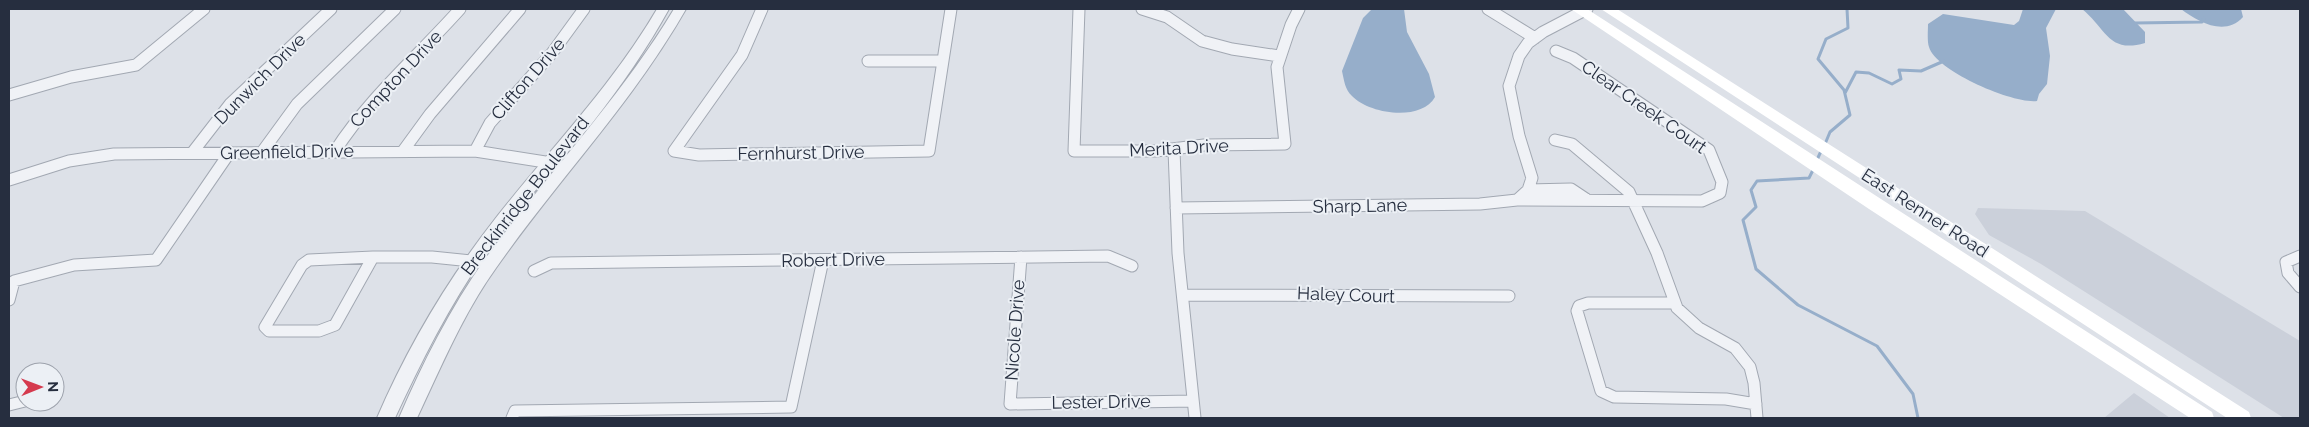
<svg xmlns="http://www.w3.org/2000/svg" width="2309" height="427" viewBox="0 0 2309 427" font-family="Raleway,sans-serif">
	<style>
		.built { fill: #cbd0da }
		.water { fill: #96aeca }
		.lines { fill: none; stroke-linecap: round; stroke-linejoin: round }
		.stream { stroke: #96aeca; stroke-width: 3 }
		.minor-casing { stroke: #a2a8b2; stroke-width: 13 }
		.tertiary-casing { stroke: #a2a8b2; stroke-width: 2 }
		.minor { stroke: #f0f2f6; stroke-width: 11 }
		.tertiary { fill: #f0f2f6; fill-rule: evenodd }
		.secondary { fill: #fff; fill-rule: evenodd }
		.labels { text-anchor: middle; stroke-width: 4; stroke-linejoin: round; paint-order: stroke }
		.street-label { font-size: 18px; fill: #262e3f; stroke: #ecf0f5 }
	</style>
	<rect width="100%" height="100%" fill="#dde1e8"/>
	<path class="built" d="M1978 208 2085 211 2300 341V418H2284L2041 264 1989 235 1975 214Z
		M2134 393 2170 418H2104Z"/>
	<path class="water" d="M1372 9H1404L1407 32 1429 74 1435 97C1421 122 1369 114 1352 96 1345 90 1344 80 1342 71L1363 18Z
		M2023 9H2056L2046 28 2050 56 2047 84 2039 94 2037 101C2013 104 1936 71 1929 47 1927 41 1928 31 1928 24L1943 14 2014 25 2019 21Z
		M2082 9H2123L2145 32V43C2108 54 2106 28 2082 9Z
		M2181 9H2241L2243 17C2225 37 2198 22 2181 9Z"/>
	<g class="lines">
		<path class="stream" d="M2135 23 2202 22 2204 18
			M1845 93 1856 72 1869 73 1892 84 1901 79 1899 70 1921 71 1944 61
			M1825 144 1830 132 1850 115 1844 90 1818 59 1826 39 1848 28 1847 9
			M1816 162 1822 149
			M1814 168 1809 178 1757 181 1751 190 1756 207 1743 220 1756 269 1798 305 1877 346 1913 394 1918 418"/>
		<defs>
			<path id="minor" d="M762 9 742 55 674 151 699 155 929 151 951 9
				M1079 9 1074 151H1156L1204 145 1285 144 1277 67 1291 25 1299 9
				M1142 9 1167 17 1202 41 1232 49 1279 56
				M1488 9 1535 38
				M868 61H943
				M9 95 71 77 136 65 204 9
				M1555 140 1572 144 1629 192 1657 253 1677 308 1699 328 1735 348 1750 367 1754 383 1757 418
				M1174 150 1178 253 1195 418
				M335 151C370 97 418 56 460 9
				M403 151 430 114 520 9
				M475 151 490 123 552 53 584 9
				M262 152 297 104 395 9
				M192 153 230 104 331 9
				M9 180 69 161 114 154 475 151 558 164
				M1528 190 1571 189 1586 199
				M1517 200 1702 201 1720 193 1722 182 1709 150 1573 58 1556 51
				M1176 208 1480 204 1517 200 1528 190 1532 178 1519 136 1509 86 1519 56 1528 43 1543 32 1587 9
				M2300 256 2286 262 2288 273 2300 287
				M373 257 335 325 319 331H269L265 327 302 265 309 260Z
				M373 257H432L491 263
				M1021 257 1010 404 1193 401
				M534 271 551 263 1108 256 1132 266
				M1183 295 1509 296
				M9 300 14 281 74 265 156 260 230 152
				M1674 303H1588L1579 306 1577 311 1601 391 1614 397 1726 399 1756 404
				M9 405 25 401
				M512 418 515 411 791 407 823 260"/>
			<path id="tertiary" d="M657 9H669C647 49 621 86 593 122 558 165 521 205 489 249 451 302 422 360 395 418H377C407 348 448 279 495 219 550 149 612 86 657 9Z
				M674 9H686C631 105 559 178 496 268 463 314 441 367 417 418H399C422 364 451 307 485 259 547 174 620 99 674 9Z"/>
		</defs>
		<use href="#minor" class="minor-casing"/>
		<use href="#tertiary" class="tertiary-casing"/>
		<use href="#minor" class="minor"/>
		<use href="#tertiary" class="tertiary"/>
		<path class="secondary" d="M1571 9H1587C1796 143 2003 279 2212 412L2214 418H2190L1869 209Z
			M1601 9H1617L2249 412 2251 418H2227Z"/>
	</g>
	<g class="labels">
		<g class="street-label">
			<text transform="translate(260 79) rotate(-45)" y="6">Dunwich Drive</text>
			<text transform="translate(396 79) rotate(-47)" y="6">Compton Drive</text>
			<text transform="translate(528 79) rotate(-49)" y="6">Clifton Drive</text>
			<text transform="translate(1644 107) rotate(35)" y="6">Clear Creek Court</text>
			<text transform="translate(1179 148) rotate(-3)" y="6">Merita Drive</text>
			<text transform="translate(287 152) rotate(-1)" y="6">Greenfield Drive</text>
			<text transform="translate(801 153) rotate(-1)" y="6">Fernhurst Drive</text>
			<text transform="translate(525 196) rotate(-52)" y="6">Breckinridge Boulevard</text>
			<text transform="translate(1360 206) rotate(-1)" y="6">Sharp Lane</text>
			<text transform="translate(1925 213) rotate(33)" y="6">East Renner Road</text>
			<text transform="translate(833 260) rotate(-1)" y="6">Robert Drive</text>
			<text transform="translate(1346 295) rotate(2)" y="6">Haley Court</text>
			<text transform="translate(1015 330) rotate(-86)" y="6">Nicole Drive</text>
			<text transform="translate(1101 402) rotate(-1)" y="6">Lester Drive</text>
		</g>
	</g>
	<rect width="2309" height="427" fill="none" stroke="#262e3f" stroke-width="20"/>
	<g transform="translate(40 387) rotate(89)"><circle r="24" fill="#ecf0f5" stroke="#9da2ac"/>
	<path d="M0-4L9 19L0 12L-9 19Z" fill="#d53a4e"/>
	<text y="-8" font-size="14" font-weight="bold" text-anchor="middle" fill="#262e3f">N</text>
	</g>
</svg>
